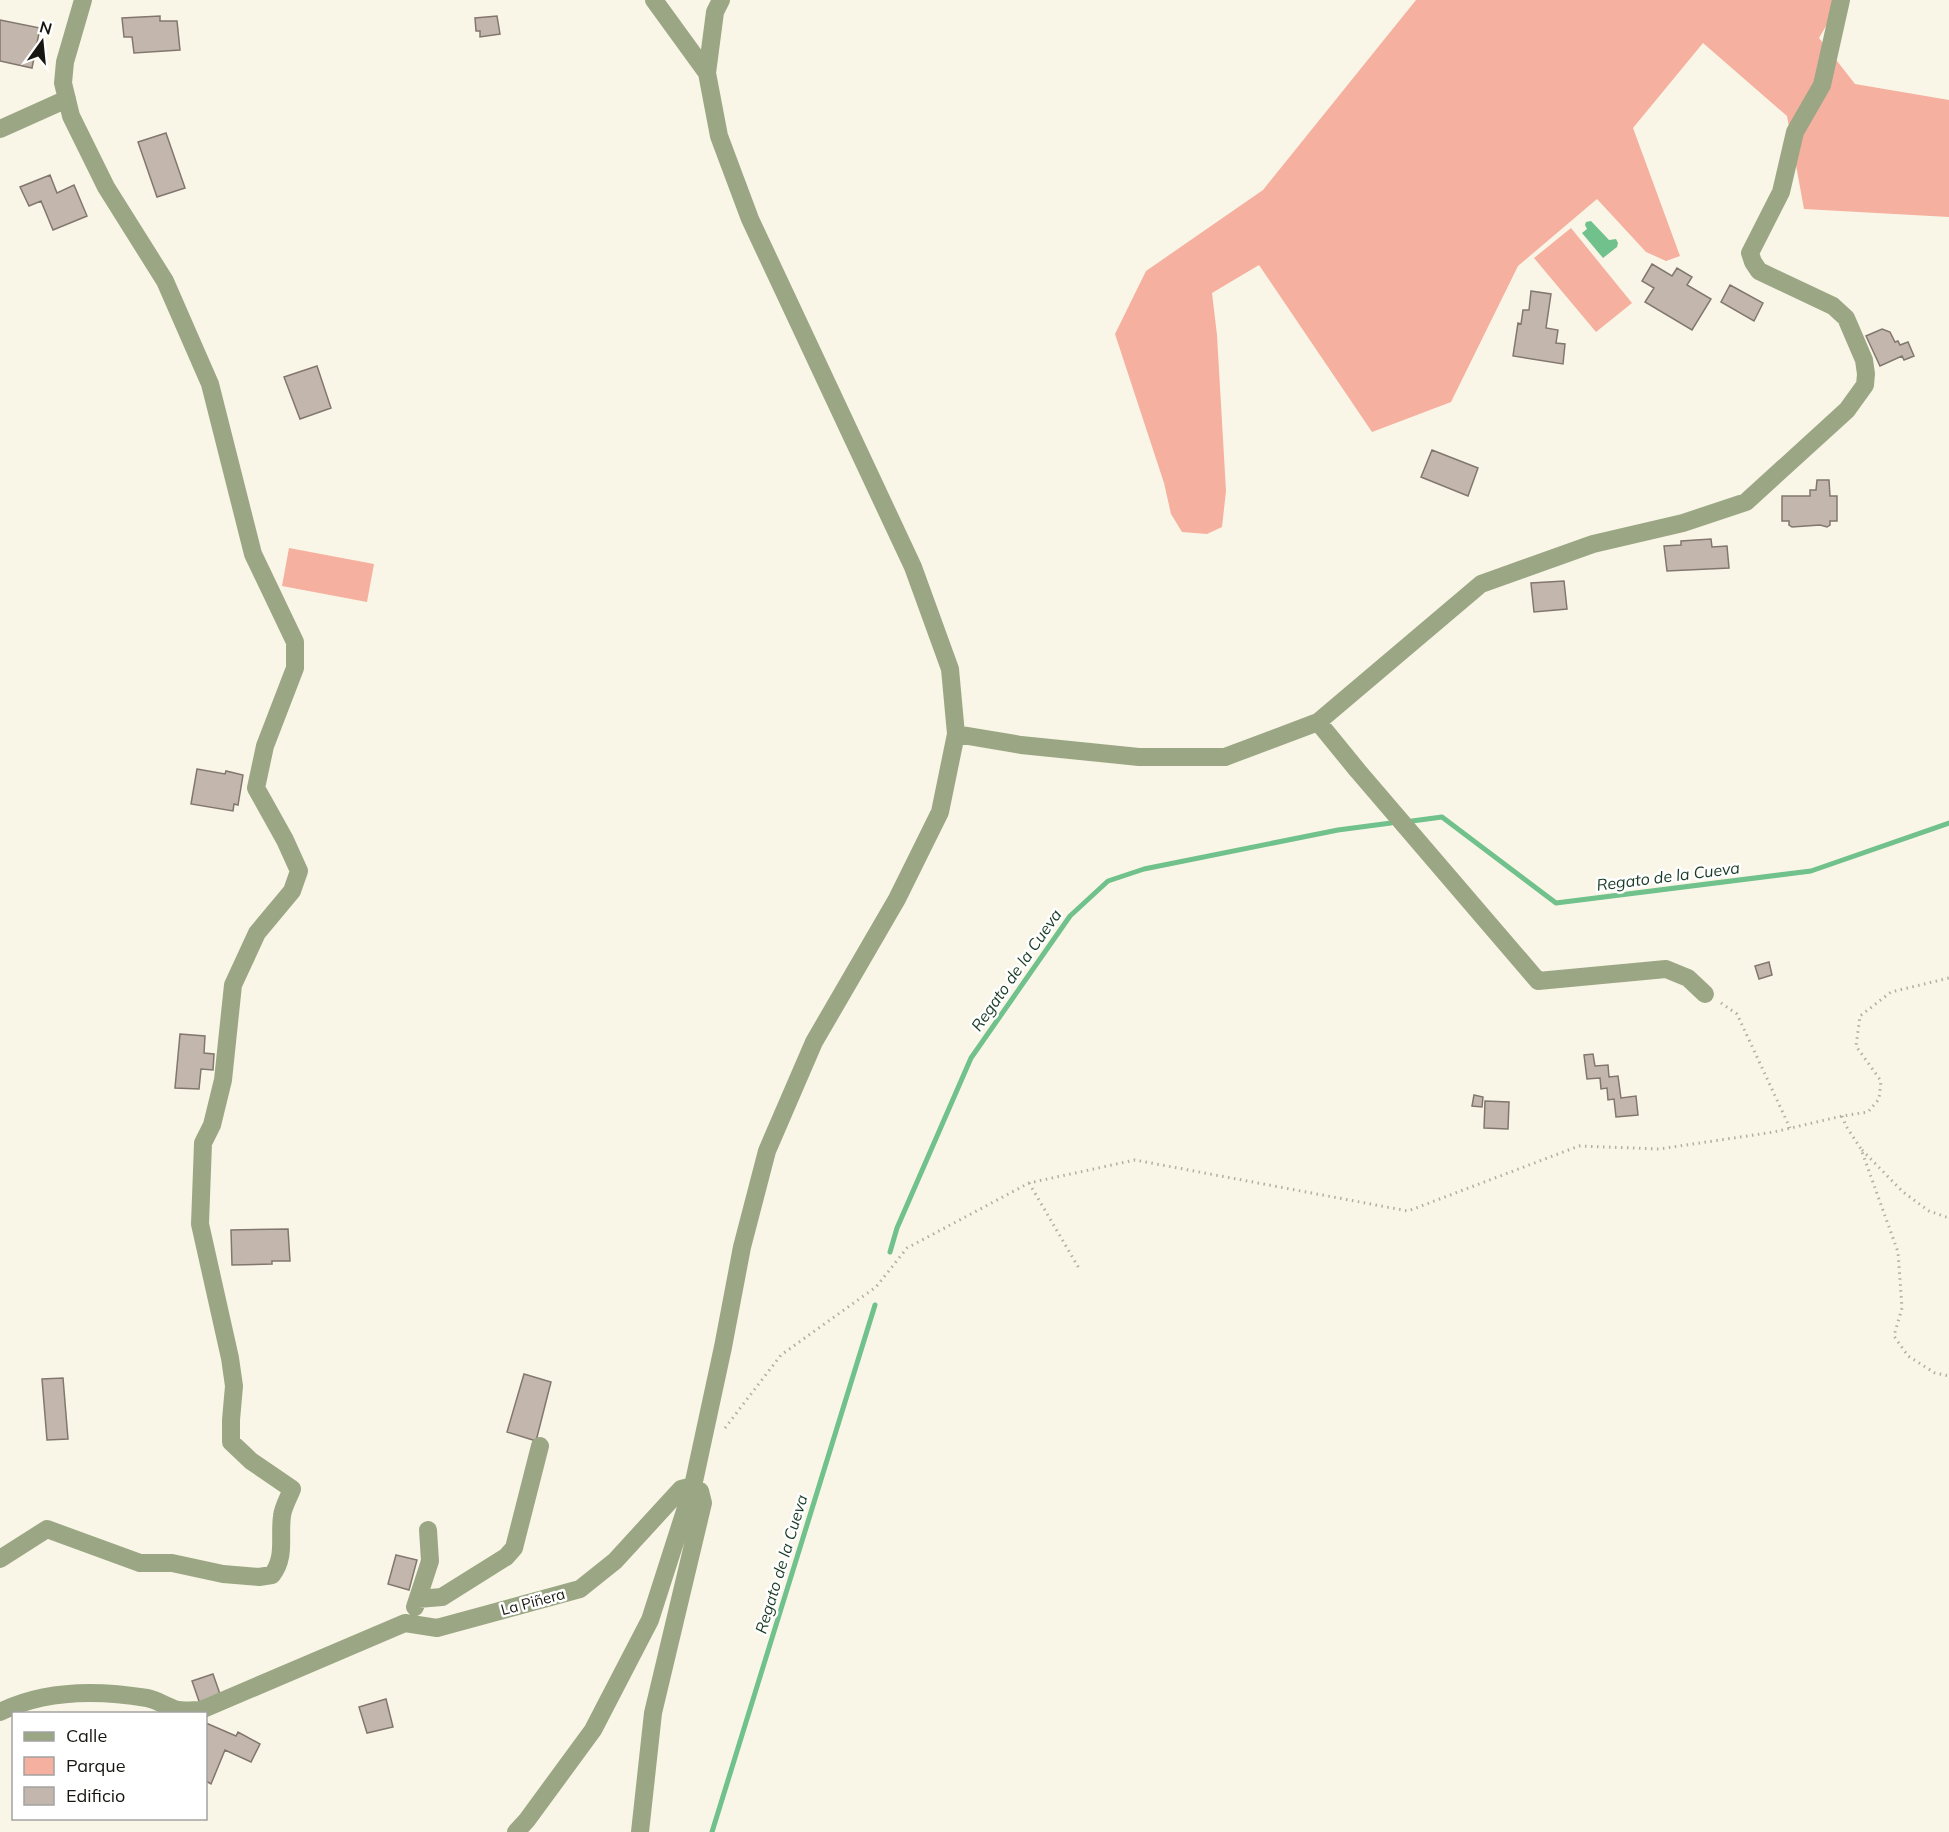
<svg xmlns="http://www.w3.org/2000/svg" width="1949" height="1832" viewBox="0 0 1949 1832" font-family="Mulish,sans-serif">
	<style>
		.green { fill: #f5b09f }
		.water { fill: #70c18b }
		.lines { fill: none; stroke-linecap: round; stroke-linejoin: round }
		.stream { stroke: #70c18b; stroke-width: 5 }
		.building { fill: #c3b7ad; stroke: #82776e; stroke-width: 1.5 }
		.path { stroke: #b1aea2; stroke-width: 3; stroke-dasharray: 1.5 4.5; stroke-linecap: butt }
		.minor { stroke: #9ba784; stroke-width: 18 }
		.labels { text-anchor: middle; stroke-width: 5; stroke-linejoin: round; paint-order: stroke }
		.street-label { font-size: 15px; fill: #181611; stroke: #fff }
		.water-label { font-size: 16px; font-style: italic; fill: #193b25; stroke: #fff }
	</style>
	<rect width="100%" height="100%" fill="#faf6e7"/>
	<path class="green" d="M1416 0H1841L1819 38 1855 84 1949 100V217L1804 209 1787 116 1703 43 1633 128 1680 256 1666 261 1646 252 1597 199 1518 266 1451 402 1372 432 1259 265 1212 293 1217 335 1226 491 1222 527 1207 534 1182 532 1171 514 1164 483 1115 334 1146 271 1263 190Z
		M1571 228 1632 303 1596 332 1534 258Z
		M289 548 374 564 367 602 282 586Z"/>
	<path class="water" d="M1591 221 1609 240 1616 239 1618 243 1617 247 1603 258 1582 233 1587 229 1585 225 1586 222Z"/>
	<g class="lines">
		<path class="stream" d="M1412 821 1442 817 1556 903 1811 871 1949 823
			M890 1252 897 1228 971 1058 1070 916 1108 881 1144 869 1338 830 1391 823
			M712 1832 875 1305"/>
	</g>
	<path class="building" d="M160 16V21H177L180 50 134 53 132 37H124L122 18Z
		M497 16 500 34 480 37V31H476L475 18Z
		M0 20 40 28 32 68 0 61Z
		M166 133 185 188 157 197 138 142Z
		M50 175 57 193 74 185 87 216 53 230 41 201 29 206 20 187Z
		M1652 264 1672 276 1677 268 1692 277 1687 285 1711 299 1692 330 1645 302 1654 288 1642 281Z
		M1730 285 1763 303 1754 321 1721 302Z
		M1531 291 1551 294 1546 328 1558 330 1556 343 1565 344 1563 364 1513 356 1518 323 1521 324 1523 310H1529Z
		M1882 329 1890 332 1895 342 1898 341 1900 345 1908 342 1914 356 1904 360 1902 356 1880 366 1866 336Z
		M317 366 331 408 300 419 284 377Z
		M1432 450 1478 468 1468 496 1421 477Z
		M1817 480H1829L1830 496H1837V521H1830V525L1827 527 1820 525 1792 527 1789 525V521H1782V496H1810V490H1816Z
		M1711 539 1712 547 1727 546 1729 568 1667 571 1664 546 1681 545V541Z
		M1564 581 1567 609 1534 612 1531 583Z
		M197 769 225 774 226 771 243 775 238 805 234 804 233 811 191 804Z
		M1769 962 1772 975 1759 979 1755 966Z
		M180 1034 205 1036 204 1053 214 1054 213 1070 201 1069 199 1089 175 1088Z
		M1593 1054 1595 1066 1608 1065 1609 1077 1618 1076 1621 1098 1636 1096 1638 1115 1616 1117 1614 1099 1608 1100 1607 1088 1601 1089 1600 1078 1587 1079 1584 1055Z
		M1474 1095 1483 1097 1482 1107 1472 1106Z
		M1485 1101 1509 1102 1508 1129 1484 1128Z
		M288 1229 290 1261H272V1264L232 1265 231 1230Z
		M524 1374 551 1382 536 1441 507 1432Z
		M63 1378 68 1439 47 1440 42 1379Z
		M396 1555 417 1560 409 1590 388 1584Z
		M213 1674 221 1697 200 1704 192 1681Z
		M386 1699 393 1727 367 1733 359 1707Z
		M206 1723 236 1736 238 1732 260 1744 251 1762 225 1750 211 1784 206 1781Z"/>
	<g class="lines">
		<path class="path" d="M1721 1003 1737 1014 1790 1128
			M1842 1116 1846 1126 1861 1149 1898 1252 1902 1308 1894 1336 1908 1356 1935 1373 1949 1376
			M1862 1150 1903 1192 1929 1211 1949 1218
			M1029 1183 1080 1270
			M725 1428 781 1355 876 1287 907 1248 1029 1183 1135 1160 1408 1211 1579 1146 1659 1149 1774 1132 1842 1116 1868 1112 1879 1099 1881 1081 1856 1046 1860 1016 1891 992 1949 978"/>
		<path class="minor" d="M654 0 707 73
			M0 129 67 99
			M1318 722 1358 771 1538 981 1666 969 1688 978 1705 994
			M956 734 1021 745 1139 757H1225L1318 722 1481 584 1593 544 1683 523 1746 502 1847 410 1865 385 1866 374 1864 360 1846 318 1833 306 1759 271 1753 262 1750 253 1781 192 1795 132 1822 85 1841 0
			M0 1559 47 1529 140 1563H172L223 1574 259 1577 272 1575C286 1557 279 1537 282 1516 283 1507 289 1497 292 1489L251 1461 231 1442V1420L234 1386 230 1358 200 1224 203 1143 212 1125 223 1080 233 985 257 933 292 891 299 871 285 840 256 788 265 746 295 668V642L253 554 210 384 165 281 106 187 71 116 63 83 65 62 83 0
			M418 1599 442 1597 506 1557 514 1548 540 1446
			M415 1607 430 1561 428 1530
			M0 1712C44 1690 99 1690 147 1698 158 1700 167 1707 178 1710 185 1711 194 1710 201 1710L405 1623 437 1628 580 1589 615 1561 681 1489 693 1486 700 1491 703 1503 653 1713 640 1832
			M516 1832 527 1820 593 1730 650 1620 693 1486 723 1347 742 1247 767 1151 814 1042 897 899 940 812 956 734 950 669 913 567 750 219 719 136 707 73 715 12 721 0"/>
	</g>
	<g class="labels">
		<g class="street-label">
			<text transform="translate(533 1602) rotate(-15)" y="5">La Piñera</text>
		</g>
		<g class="water-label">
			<text transform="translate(1668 876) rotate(-7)" y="6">Regato de la Cueva</text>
			<text transform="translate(1016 970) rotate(-55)" y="6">Regato de la Cueva</text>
			<text transform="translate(781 1564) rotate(-73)" y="6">Regato de la Cueva</text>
		</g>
	</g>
	<rect x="12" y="1712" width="195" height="108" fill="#ffffff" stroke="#a3a2a0" stroke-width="1.5"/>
	<rect x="24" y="1732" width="30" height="9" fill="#9ba784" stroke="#a3a2a0" stroke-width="1.5"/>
	<text x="66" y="1742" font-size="18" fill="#181611">Calle</text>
	<rect x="24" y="1757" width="30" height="18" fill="#f5b09f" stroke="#a3a2a0" stroke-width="1.5"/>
	<text x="66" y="1772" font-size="18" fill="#181611">Parque</text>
	<rect x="24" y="1787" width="30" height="18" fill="#c3b7ad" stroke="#a3a2a0" stroke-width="1.5"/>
	<text x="66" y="1802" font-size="18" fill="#181611">Edificio</text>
	<g transform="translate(42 42) rotate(15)" stroke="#ffffff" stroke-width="4.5" paint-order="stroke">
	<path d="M0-4.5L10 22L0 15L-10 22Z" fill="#181611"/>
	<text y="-9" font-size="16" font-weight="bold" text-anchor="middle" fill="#181611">N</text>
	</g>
</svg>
